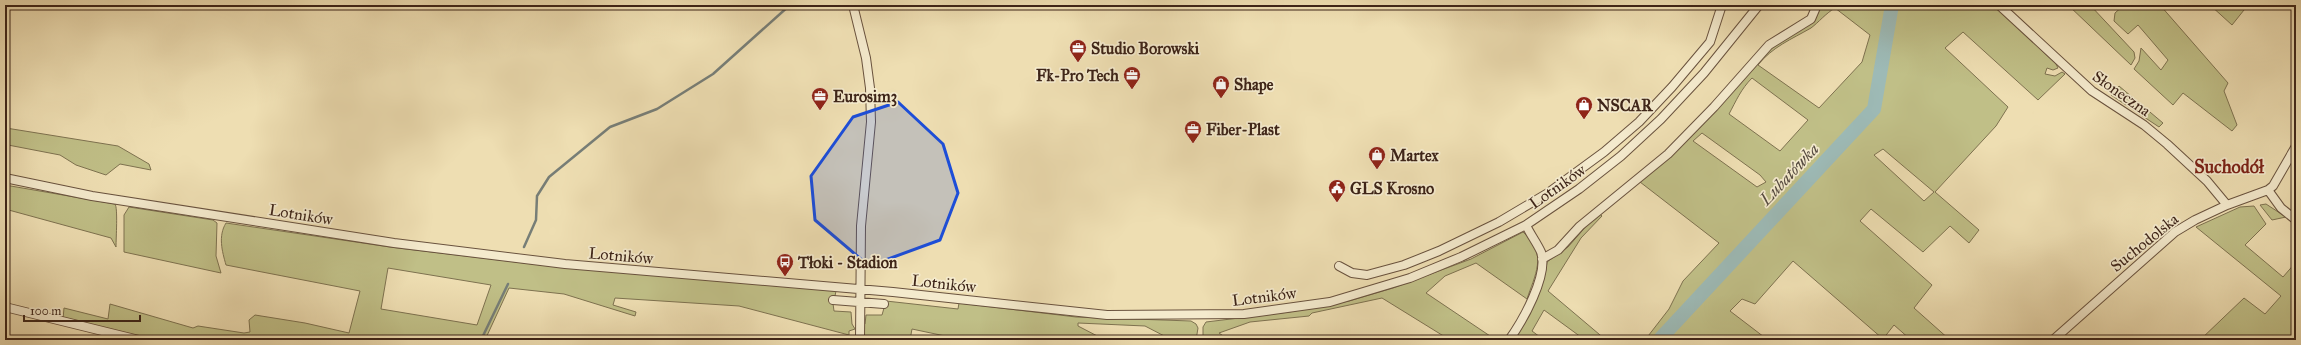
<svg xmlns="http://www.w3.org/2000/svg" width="2301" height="345" viewBox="0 0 2301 345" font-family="'IM FELL Great Primer',serif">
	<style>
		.green { fill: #c0bf87; stroke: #7e7250; fill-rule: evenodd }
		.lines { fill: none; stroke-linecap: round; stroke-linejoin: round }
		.stream { stroke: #777e77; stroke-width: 2.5 }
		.river { stroke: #9dbab6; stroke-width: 14 }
		.minor-casing { stroke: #69523e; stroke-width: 10 }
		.minor { stroke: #f4eacd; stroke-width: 8 }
		.marked { fill: #1d4ed8; fill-opacity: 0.2; stroke: #1d4ed8; stroke-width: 3; stroke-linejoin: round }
		.labels { text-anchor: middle; stroke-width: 3.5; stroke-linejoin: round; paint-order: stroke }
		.poi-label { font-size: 16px; font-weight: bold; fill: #3d2418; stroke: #f4eacd; text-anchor: start }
		.street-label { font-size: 16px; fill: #3d2418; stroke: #f4eacd }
		.water-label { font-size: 17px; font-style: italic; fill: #554a40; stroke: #f4eacd }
		.quarter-label { font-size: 18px; font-weight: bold; fill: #7a1f14; stroke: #f4eacd }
	</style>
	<rect width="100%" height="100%" fill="#eedeb2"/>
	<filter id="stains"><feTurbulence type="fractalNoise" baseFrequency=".005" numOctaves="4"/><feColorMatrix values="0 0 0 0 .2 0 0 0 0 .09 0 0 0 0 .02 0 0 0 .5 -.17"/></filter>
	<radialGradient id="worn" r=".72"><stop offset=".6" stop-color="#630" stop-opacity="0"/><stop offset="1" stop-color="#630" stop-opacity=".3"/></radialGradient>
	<path class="green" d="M1822 5H1994L2056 64 2058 68 2053 70 2047 68 2045 74 2055 76 2062 72 2065 74 2038 100 1963 32 1945 48 2008 107 1996 126 1935 192 1979 230 1969 243 1950 226 1923 252 1871 209 1860 221 1932 285 1914 308 1950 340H1911L1894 325 1883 339 1793 261 1755 304 1742 299 1730 311 1768 340H1645L1669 309 1683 281 1719 243 1640 182 1769 49 1814 18ZM1835 8 1870 35 1862 62 1819 108 1758 65C1772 47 1792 39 1811 28 1819 22 1825 14 1835 8ZM1752 78 1808 120 1780 151 1729 114C1736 101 1741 89 1752 78ZM1702 133 1760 175 1766 182 1757 187 1693 141ZM1883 149 1934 192 1924 201 1874 155Z
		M2068 5H2090L2134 52 2135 58 2131 65Z
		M2124 5H2160L2228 83 2224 91 2237 125 2232 131 2183 93 2173 105 2134 69 2139 61 2141 48 2161 70 2168 60 2138 25 2128 34 2114 21 2115 13Z
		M2210 5H2248L2232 25Z
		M2119 86 2163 123 2159 127 2111 95Z
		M6 128 118 146 149 164 151 170 120 164 106 175 76 165 60 155 8 145 5 140Z
		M5 185 115 204C118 208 116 238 116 247L111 238 5 209Z
		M2266 204 2286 217 2272 220 2260 205Z
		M2254 206 2266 224 2245 245 2283 277 2296 262V340H2200L2244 298 2265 314 2281 296 2196 227 2240 207Z
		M129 207 213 220 217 223 216 256 221 273 124 252V215Z
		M1600 214 1602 216 1581 238 1548 291 1606 340H1585L1544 310 1532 331 1544 340H1523L1519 337 1517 340H1512C1526 316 1544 291 1547 262L1568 247 1588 224Z
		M226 223 390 247 558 267 836 291 835 296H832L834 311 851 312 852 324 855 329 849 331V335L739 306 615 298 613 305 636 312 635 316 564 294 509 288 485 340H209L196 336 194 340H150L63 319 64 308 108 319 110 304 193 328 198 326 244 333 250 332 249 320 255 315 305 323 349 333 360 291 226 265C222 251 218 236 226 223ZM388 268 491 285 477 325 381 309Z
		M1523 232C1549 253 1534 277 1527 299L1476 263 1445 276 1426 293 1496 340H1450L1382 298 1312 313 1309 316 1250 322 1219 333 1229 340H1203V327L1206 322 1289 312 1349 301 1393 288 1471 259Z
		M886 301 958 309 959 303 1076 317 1191 321 1196 324 1198 328 1196 340H1172L1145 326 1078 323V326L1105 340H964L912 329 910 340H863V325L865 324 866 315H882Z"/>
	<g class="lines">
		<path class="stream" d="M524 247 536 220 537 196 549 177 610 127 657 109 713 74 790 5
			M481 340 508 284"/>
		<path class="river" d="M1659 340 1874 109 1892 5"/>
		<defs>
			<path id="minor" d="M853 5 866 58 870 88 871 122 861 226 860 340
				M1999 5 2092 91 2144 125 2167 144 2207 181 2227 205
				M5 178 92 196 279 225 394 243 565 264 893 292 1107 315 1244 314 1330 302 1410 278 1461 257 1526 225 1579 189 1621 156 1661 119 1704 73 1759 5
				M2268 190 2281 208 2296 220
				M1542 259 1558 250 1580 226 1668 154 1714 107 1769 45 1811 19 1817 5
				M1339 266 1352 273 1367 275 1404 265 1439 251 1499 222 1548 193 1604 152 1639 122 1672 87 1710 42 1722 5
				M833 300 884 304
				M5 307 139 340
				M1509 340C1522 322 1549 275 1541 252 1537 243 1530 234 1526 225
				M2053 340 2175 232 2195 220 2227 205 2268 190 2273 186 2296 146"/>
		</defs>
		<use href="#minor" class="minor-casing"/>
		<use href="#minor" class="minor"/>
	</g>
	<path class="marked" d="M898 102 943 144 958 193 940 240 869 266 815 220 811 176 853 117Z"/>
	<defs>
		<symbol id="office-pin" viewBox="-11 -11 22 30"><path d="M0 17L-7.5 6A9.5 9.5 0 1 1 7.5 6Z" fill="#8f2418" stroke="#f4eacd"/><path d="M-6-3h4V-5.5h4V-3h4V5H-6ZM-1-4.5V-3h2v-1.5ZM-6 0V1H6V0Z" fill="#fff"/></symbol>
		<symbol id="shop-pin" viewBox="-11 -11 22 30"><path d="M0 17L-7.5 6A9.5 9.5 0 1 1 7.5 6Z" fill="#8f2418" stroke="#f4eacd"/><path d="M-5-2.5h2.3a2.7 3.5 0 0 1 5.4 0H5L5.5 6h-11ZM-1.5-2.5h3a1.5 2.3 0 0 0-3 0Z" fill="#fff"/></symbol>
		<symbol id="civic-pin" viewBox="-11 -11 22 30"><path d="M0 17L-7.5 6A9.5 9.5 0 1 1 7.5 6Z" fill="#8f2418" stroke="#f4eacd"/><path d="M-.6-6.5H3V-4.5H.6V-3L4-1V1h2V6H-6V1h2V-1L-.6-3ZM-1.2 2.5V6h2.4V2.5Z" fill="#fff"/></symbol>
		<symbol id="bus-pin" viewBox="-11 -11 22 30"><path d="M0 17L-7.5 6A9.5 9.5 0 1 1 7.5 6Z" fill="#8f2418" stroke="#f4eacd"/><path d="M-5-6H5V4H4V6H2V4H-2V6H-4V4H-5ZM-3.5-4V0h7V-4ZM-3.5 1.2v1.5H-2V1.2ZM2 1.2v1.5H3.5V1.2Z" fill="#fff"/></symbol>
	</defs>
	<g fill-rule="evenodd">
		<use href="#office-pin" x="1068" y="38" width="20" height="27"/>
		<use href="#office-pin" x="1122" y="65" width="20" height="27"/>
		<use href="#shop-pin" x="1211" y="74" width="20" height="27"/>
		<use href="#office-pin" x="810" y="86" width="20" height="27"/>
		<use href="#shop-pin" x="1574" y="95" width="20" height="27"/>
		<use href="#office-pin" x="1183" y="119" width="20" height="27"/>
		<use href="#shop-pin" x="1367" y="145" width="20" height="27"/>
		<use href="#civic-pin" x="1327" y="178" width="20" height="27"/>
		<use href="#bus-pin" x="775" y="252" width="20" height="27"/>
	</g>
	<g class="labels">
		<g class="poi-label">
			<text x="1091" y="54">Studio Borowski</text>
			<text x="1119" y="81" text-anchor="end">Fk-Pro Tech</text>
			<text x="1234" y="90">Shape</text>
			<text x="833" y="102">Eurosim3</text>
			<text x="1597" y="111">NSCAR</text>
			<text x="1206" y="135">Fiber-Plast</text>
			<text x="1390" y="161">Martex</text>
			<text x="1350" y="194">GLS Krosno</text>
			<text x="798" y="268">Tłoki - Stadion</text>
		</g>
		<g class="street-label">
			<text transform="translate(2122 93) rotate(35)" y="6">Słoneczna</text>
			<text transform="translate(1557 186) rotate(-35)" y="6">Lotników</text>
			<text transform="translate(301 214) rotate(9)" y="6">Lotników</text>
			<text transform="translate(2144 242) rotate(-39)" y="6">Suchodolska</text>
			<text transform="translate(621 255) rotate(5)" y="6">Lotników</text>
			<text transform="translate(944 283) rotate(6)" y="6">Lotników</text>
			<text transform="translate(1264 296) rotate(-7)" y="6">Lotników</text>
		</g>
		<g class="water-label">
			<text transform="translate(1789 174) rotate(-47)" y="6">Lubatówka</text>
		</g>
		<g class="quarter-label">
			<text x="2229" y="173">Suchodół</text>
		</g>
	</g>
	<rect width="2301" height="345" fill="none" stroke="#eedeb2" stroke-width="20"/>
	<rect x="6" y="6" width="2289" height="333" fill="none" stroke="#3d2418" stroke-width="2"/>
	<rect x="10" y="10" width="2281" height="325" fill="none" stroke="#3d2418"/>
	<path d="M24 315v6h116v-6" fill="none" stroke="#3d2418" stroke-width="2"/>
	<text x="30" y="315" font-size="12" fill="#3d2418" stroke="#f4eacd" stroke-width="3" paint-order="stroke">100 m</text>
	<rect width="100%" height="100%" filter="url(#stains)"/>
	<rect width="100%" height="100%" fill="url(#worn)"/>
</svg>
